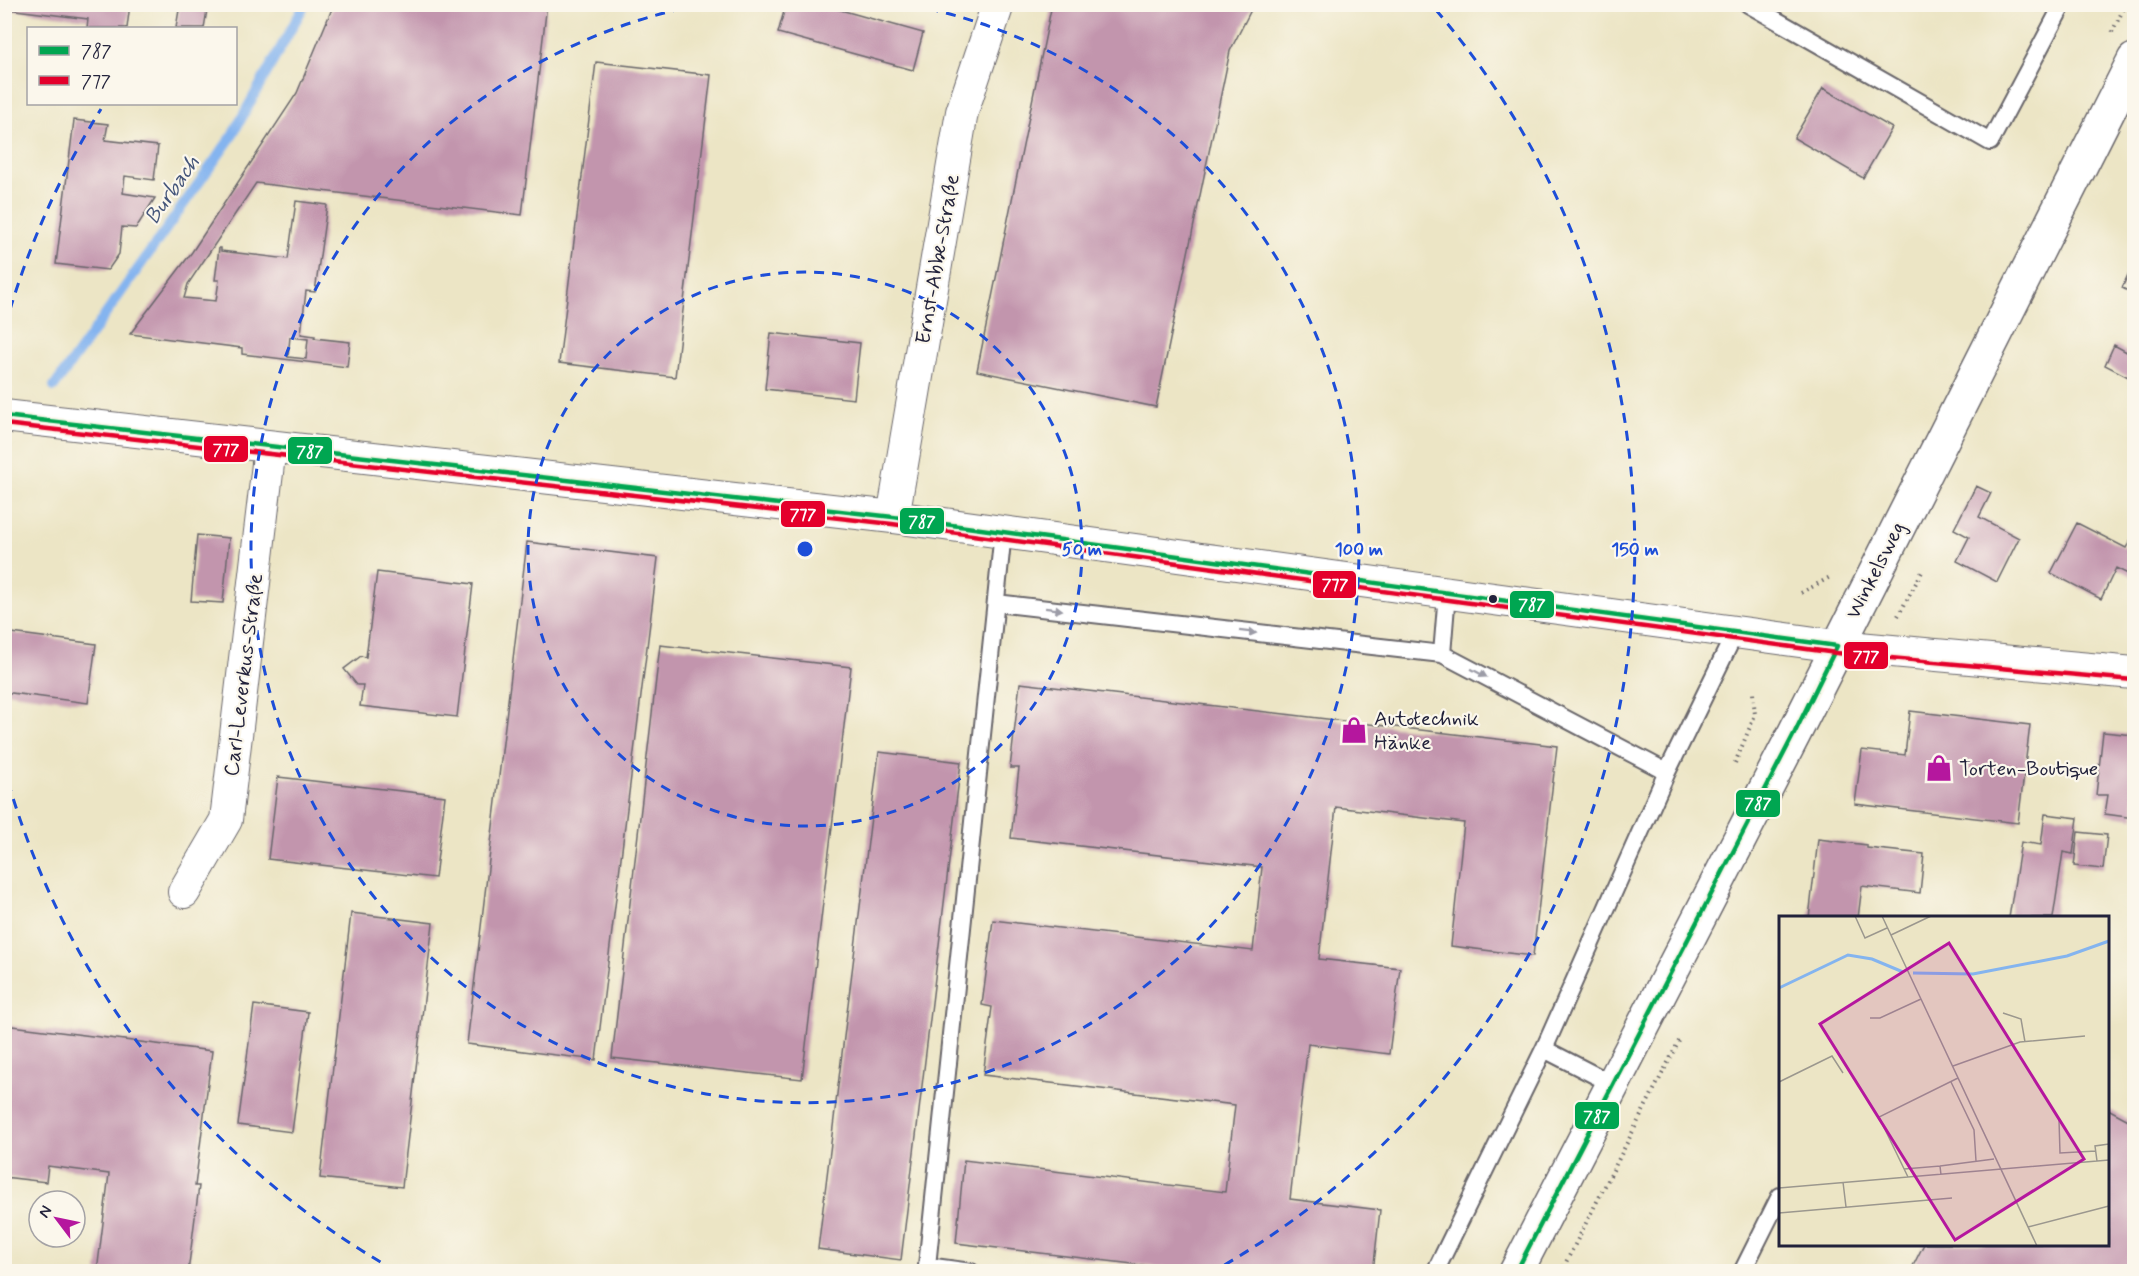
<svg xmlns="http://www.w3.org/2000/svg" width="2139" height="1276" viewBox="0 0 2139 1276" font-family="Mynerve,sans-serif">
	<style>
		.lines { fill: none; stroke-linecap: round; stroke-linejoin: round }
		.stream { stroke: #84b4ef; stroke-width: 10 }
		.building { fill: #c295ad; fill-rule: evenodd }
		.service-casing { stroke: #69666b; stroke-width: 20 }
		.minor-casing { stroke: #69666b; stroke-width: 34 }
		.tertiary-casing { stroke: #69666b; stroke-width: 36 }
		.path { stroke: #69666b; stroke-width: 4; stroke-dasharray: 1.5 4.5; stroke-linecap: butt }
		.service { stroke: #fff; stroke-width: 16 }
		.minor { stroke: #fff; stroke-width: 32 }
		.tertiary { stroke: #fff; stroke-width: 33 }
		.bus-1-casing { stroke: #fbf7ec; stroke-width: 9 }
		.bus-2-casing { stroke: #fbf7ec; stroke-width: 9 }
		.bus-1 { stroke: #00a651; stroke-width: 4.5 }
		.bus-2 { stroke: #e4002b; stroke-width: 4.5 }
		.oneway { fill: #9c9ca7 }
		.ring { fill: none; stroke: #1d4ed8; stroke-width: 3; stroke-dasharray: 10 8 }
		.bus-dot { fill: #22223b; stroke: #fbf7ec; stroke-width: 2 }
		.labels { text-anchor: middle; stroke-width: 4.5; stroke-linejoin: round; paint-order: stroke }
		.street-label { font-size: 21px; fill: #22223b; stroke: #fbf7ec }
		.poi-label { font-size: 21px; fill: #22223b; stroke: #fbf7ec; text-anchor: start }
		.water-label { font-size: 22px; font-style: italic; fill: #44557a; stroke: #fbf7ec }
		.inset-river { fill: none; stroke: #84b4ef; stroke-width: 3 }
		.inset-road { fill: none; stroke: #9b978e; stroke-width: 1.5 }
		.view { fill: #b5179e; fill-opacity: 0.15; stroke: #b5179e; stroke-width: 3 }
		.inset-edge { fill: none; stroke: #22223b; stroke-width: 3 }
		.centre { fill: #1d4ed8; stroke: #fbf7ec; stroke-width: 3 }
		.ring-label { font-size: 18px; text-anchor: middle; font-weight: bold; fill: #1d4ed8; stroke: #fbf7ec; stroke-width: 4.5; stroke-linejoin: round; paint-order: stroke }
		.line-badge { stroke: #fbf7ec; stroke-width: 2 }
		.badge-label { font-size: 16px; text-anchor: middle; font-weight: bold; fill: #fff }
	</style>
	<rect width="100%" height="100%" fill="#fbf7ec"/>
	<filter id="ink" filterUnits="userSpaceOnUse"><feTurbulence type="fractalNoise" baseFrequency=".0167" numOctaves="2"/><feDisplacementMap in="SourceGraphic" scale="12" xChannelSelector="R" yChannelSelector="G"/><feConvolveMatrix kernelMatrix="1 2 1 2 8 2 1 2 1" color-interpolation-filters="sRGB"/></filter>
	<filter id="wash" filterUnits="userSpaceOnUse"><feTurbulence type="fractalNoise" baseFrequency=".008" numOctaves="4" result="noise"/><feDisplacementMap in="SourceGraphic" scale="24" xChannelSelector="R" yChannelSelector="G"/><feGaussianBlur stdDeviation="1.35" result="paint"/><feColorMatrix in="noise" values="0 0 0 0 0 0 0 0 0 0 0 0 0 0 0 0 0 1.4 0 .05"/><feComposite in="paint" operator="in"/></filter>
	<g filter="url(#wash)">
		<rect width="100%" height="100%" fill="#ece5c5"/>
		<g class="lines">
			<path class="stream" d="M54 387 230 139 305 4"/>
		</g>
		<g id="blocks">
			<path class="building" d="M4 4H130L127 28H87L88 19 7 9H4Z
				M180 4H208L204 28H176Z
				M334 4H378L397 7V4H547L522 215 256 183 188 284 184 298 216 301 219 280H215L219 248H221V251L288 259 296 201 327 205 315 292 306 291 301 334 315 336 314 338 350 342 347 367 242 354V348L130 334 192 252 297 93ZM290 337 308 339 306 359 288 357Z
				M786 4H819L923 33 913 70 778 33Z
				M1052 4H1254L1230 51 1156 407 977 371Z
				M596 62 711 75 675 377 559 363Z
				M1823 88 1892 128 1863 178 1794 138Z
				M74 120 108 124 105 140 158 146 154 180 125 176 123 193 155 198 136 228 122 227 119 254 108 270 56 264Z
				M2132 266 2134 267V294L2122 288Z
				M771 333 860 343 854 399 765 389Z
				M2114 345 2134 356V380L2105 365Z
				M1976 486 1991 493 1979 517 2019 538 1997 582 1957 561 1969 537 1954 529Z
				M2077 523 2126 548 2131 539 2134 541V577L2116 568 2101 599 2051 573Z
				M197 535 229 538 223 603 191 601Z
				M527 542 658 558 596 1060 467 1044Z
				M377 572 473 584 457 717 360 706 363 685H357L344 669 361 656 366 657Z
				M4 632 96 644 88 703 4 692Z
				M660 645 851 667 802 1079 612 1058Z
				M1020 683 1557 746 1533 956 1451 946 1464 823 1336 807 1319 959 1400 968 1389 1054 1308 1044 1290 1199 1380 1210 1373 1272H1200L956 1243 964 1160 1225 1192 1235 1105 983 1075 992 1007 982 1005 993 920 1253 951 1262 867 1011 838 1019 768H1010Z
				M1910 711 2030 725 2018 823 1855 804 1862 750 1905 755Z
				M2103 732 2134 735V818L2105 814 2108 795H2096Z
				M879 752 961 762 901 1260 818 1249Z
				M278 777 445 796 435 878 268 859Z
				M2045 814 2078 818 2073 854 2063 852 2053 918H2009L2021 842 2041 845Z
				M2078 832 2107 835 2103 869 2074 866Z
				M1818 839 1867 845V848L1924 854 1920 893 1862 886 1858 918H1809Z
				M351 913 433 923 402 1187 320 1178Z
				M254 1005 308 1012 292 1132 238 1125Z
				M4 1025 212 1051 195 1186H199L188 1272H97L109 1174 48 1166 46 1182 4 1177Z
				M2108 1109 2134 1123V1272H1910L1924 1244H2108Z"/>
		</g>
	</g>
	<g filter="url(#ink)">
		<use href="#blocks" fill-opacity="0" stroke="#69666b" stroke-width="1.5"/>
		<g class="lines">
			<defs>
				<path id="service" d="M1748 4 1990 142 2063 4
					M996 603 1442 654 1667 772
					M1442 654 1447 593
					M1544 1049 1667 772 1735 633
					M971 1272 927 1266 1003 532
					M1435 1272 1544 1049 1614 1085
					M1742 1272 1780 1196"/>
				<path id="minor" d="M4 416 893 517 1837 646 2134 673
					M893 517 962 112 998 4
					M184 892 226 820 270 447"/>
				<path id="tertiary" d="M1516 1272 1795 732 2134 60"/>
			</defs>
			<use href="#service" class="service-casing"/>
			<use href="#minor" class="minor-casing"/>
			<use href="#tertiary" class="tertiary-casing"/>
			<path class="path" d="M2112 32 2126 4
				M1801 593 1832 576
				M1898 616 1922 572
				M1735 763 1755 715 1753 693
				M1561 1272 1679 1041"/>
			<use href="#service" class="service"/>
			<use href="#minor" class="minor"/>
			<use href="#tertiary" class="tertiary"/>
			<defs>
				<path id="bus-1" d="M4 416 893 517 1837 646
					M1516 1272 1795 732 1837 646"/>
				<path id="bus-2" d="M4 424 892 524 1836 653 2133 680"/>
			</defs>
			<use href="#bus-1" class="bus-1-casing"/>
			<use href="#bus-2" class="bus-2-casing"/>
			<use href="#bus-1" class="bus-1"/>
			<use href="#bus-2" class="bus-2"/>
		</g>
		<defs><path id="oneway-solid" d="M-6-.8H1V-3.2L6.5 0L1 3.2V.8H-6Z" transform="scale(1.5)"/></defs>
		<g class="oneway">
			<use href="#oneway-solid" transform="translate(1054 609) rotate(7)"/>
			<use href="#oneway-solid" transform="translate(1248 632) rotate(7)"/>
			<use href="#oneway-solid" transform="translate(1479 673) rotate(28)"/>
		</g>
	</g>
	<g class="ring">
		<circle cx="805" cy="549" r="277"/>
		<path d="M911 5A554 554 0 1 1 699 5"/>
		<path d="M396 1271A830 830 0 0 1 5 771M5 327A830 830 0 0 1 101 109M1436 10A830 830 0 0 1 1214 1271"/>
	</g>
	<defs>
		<symbol id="shop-bare" viewBox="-9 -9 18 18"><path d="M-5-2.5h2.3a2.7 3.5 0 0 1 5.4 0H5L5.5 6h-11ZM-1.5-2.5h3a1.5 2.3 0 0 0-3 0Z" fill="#b5179e" stroke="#fbf7ec" stroke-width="2.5" paint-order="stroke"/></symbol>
	</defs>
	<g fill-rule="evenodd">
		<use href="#shop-bare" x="1335" y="711" width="38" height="38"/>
		<use href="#shop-bare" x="1920" y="749" width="38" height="38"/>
	</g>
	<circle class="bus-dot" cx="1493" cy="599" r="5"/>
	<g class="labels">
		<g class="street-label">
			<text transform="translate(937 259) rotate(-80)" y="7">Ernst-Abbe-Straße</text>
			<text transform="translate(1875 570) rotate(-63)" y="7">Winkelsweg</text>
			<text transform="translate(243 675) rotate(-83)" y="7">Carl-Leverkus-Straße</text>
		</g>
		<g class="poi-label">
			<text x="1374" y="725">Autotechnik<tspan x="1374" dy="24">Hänke</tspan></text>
			<text x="1959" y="775">Torten-Boutique</text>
		</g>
		<g class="water-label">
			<text transform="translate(171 189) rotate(-55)" y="8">Burbach</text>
		</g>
	</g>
	<g transform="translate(1779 916)">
		<rect width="330" height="330" fill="#ece5c5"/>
		<path class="inset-river" d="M134 57 194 58 288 40 330 25M0 72 69 39 93 43 124 56"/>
		<path class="inset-road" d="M76 0 86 22 108 12M103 0 258 330M112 19 152 0M224 97 242 103 246 126M91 102H101L142 83M174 150 241 126 306 120M0 166 53 140 64 157M172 166 195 214 197 245M280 204 281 237 317 235M318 245 316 230 330 228M161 250 215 243M125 253 161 250 162 259M129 261 100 201 179 162M64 266 67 291M0 272 330 244M0 297 173 282M249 311 330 290"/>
		<path class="view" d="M170 27 305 243 176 324 41 108Z"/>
		<rect width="330" height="330" class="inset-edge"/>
	</g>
	<circle cx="805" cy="549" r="9" class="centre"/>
	<g class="ring-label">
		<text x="1082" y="555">50 m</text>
		<text x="1359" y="555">100 m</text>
		<text x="1635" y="555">150 m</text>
	</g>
	<g class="line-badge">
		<rect x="203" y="435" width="46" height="28" rx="6" fill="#e4002b"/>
		<rect x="287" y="436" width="46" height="29" rx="6" fill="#00a651"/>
		<rect x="780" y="500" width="46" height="28" rx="6" fill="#e4002b"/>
		<rect x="899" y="507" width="46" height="28" rx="6" fill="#00a651"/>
		<rect x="1312" y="570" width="45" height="29" rx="6" fill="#e4002b"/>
		<rect x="1509" y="590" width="46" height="29" rx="6" fill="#00a651"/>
		<rect x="1843" y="641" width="46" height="29" rx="6" fill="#e4002b"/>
		<rect x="1735" y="789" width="46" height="29" rx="6" fill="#00a651"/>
		<rect x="1574" y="1101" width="46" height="29" rx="6" fill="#00a651"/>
	</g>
	<g class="badge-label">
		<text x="226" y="455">777</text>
		<text x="310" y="457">787</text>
		<text x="803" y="520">777</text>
		<text x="922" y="527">787</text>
		<text x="1335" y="590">777</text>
		<text x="1532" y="610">787</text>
		<text x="1866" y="662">777</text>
		<text x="1758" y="809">787</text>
		<text x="1597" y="1122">787</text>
	</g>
	<rect width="2139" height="1276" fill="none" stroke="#fbf7ec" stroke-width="24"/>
	<rect x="27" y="27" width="210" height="78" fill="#fbf7ec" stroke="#a4a2a5" stroke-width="1.5"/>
	<rect x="39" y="46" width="30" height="9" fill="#00a651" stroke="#a4a2a5" stroke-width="1.5"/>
	<text x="81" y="57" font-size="18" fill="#22223b">787</text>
	<rect x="39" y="76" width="30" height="9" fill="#e4002b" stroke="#a4a2a5" stroke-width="1.5"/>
	<text x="81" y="87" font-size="18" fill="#22223b">777</text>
	<g transform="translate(57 1219) rotate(302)"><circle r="28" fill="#fbf7ec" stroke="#a4a2a5" stroke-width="1.5"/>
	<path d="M0-4.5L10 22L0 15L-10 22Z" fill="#b5179e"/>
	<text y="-9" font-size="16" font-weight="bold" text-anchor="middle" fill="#22223b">N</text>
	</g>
</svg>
